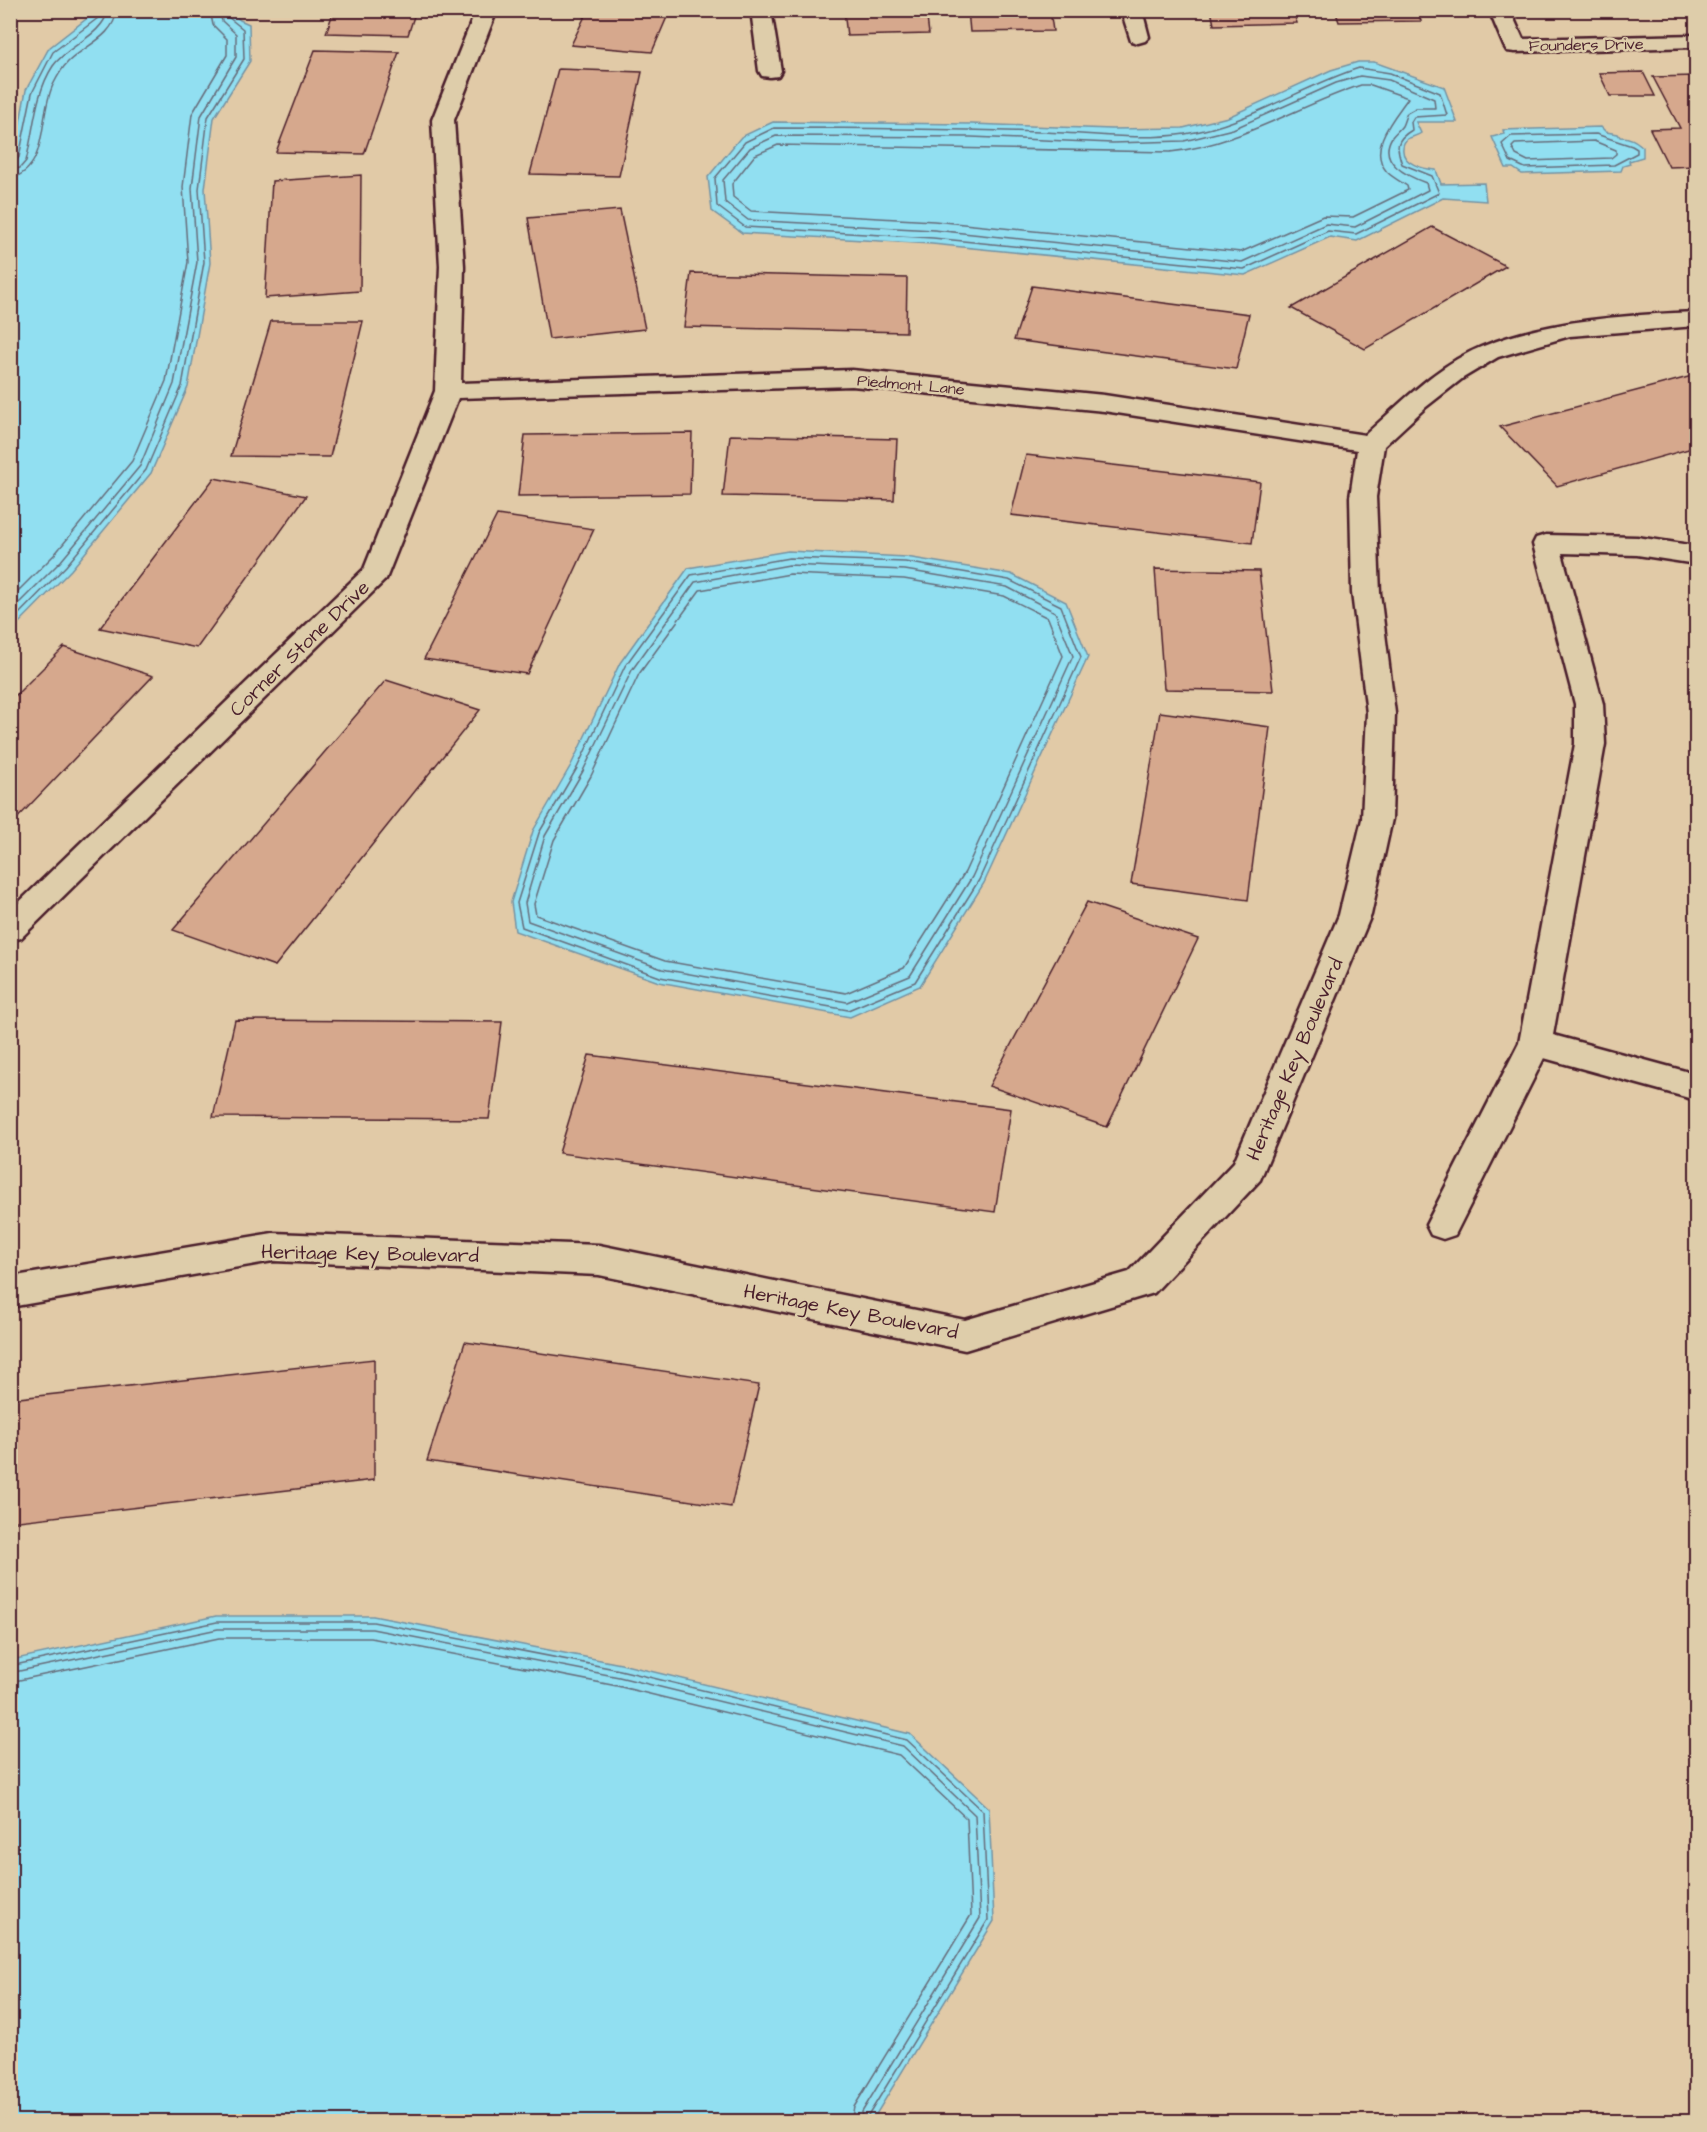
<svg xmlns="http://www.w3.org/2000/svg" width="1707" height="2132" viewBox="0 0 1707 2132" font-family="'Architects Daughter',sans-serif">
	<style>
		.water { fill: #91dff1; stroke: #7592a2; stroke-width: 1.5 }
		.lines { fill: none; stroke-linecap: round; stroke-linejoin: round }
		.shore { stroke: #666c7a; stroke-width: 1.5 }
		.building { fill: #d6a88d; stroke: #4a1f2b; stroke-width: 1.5 }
		.lane-casing { stroke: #4a1f2b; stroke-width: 5 }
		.street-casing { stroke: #4a1f2b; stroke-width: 5 }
		.lane { fill: #decdaa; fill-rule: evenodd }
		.street { fill: #decdaa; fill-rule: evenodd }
		.labels { text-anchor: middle; stroke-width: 5; stroke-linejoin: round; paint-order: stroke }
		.far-street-label { font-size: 16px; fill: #4a1f2b; stroke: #decdaa }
		.street-label { font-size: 20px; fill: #4a1f2b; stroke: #decdaa }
	</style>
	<rect width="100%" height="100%" fill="#e1caa7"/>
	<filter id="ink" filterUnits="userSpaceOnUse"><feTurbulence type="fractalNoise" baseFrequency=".0167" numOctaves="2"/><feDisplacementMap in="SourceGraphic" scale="12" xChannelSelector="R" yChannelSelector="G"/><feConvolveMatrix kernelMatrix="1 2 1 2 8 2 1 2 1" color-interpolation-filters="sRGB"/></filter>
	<g filter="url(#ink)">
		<path class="water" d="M112 10 230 11 240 20 249 24 250 61 214 118 205 189 210 263 188 387 151 473 71 570 11 631V170L26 90 49 48 94 13Z
			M1358 62H1374L1444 87 1457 122H1416L1421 133C1417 136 1411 137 1407 139 1405 141 1403 145 1403 148 1401 164 1424 169 1436 170L1441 184 1484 183 1486 201 1443 198 1357 241 1330 237 1245 275 932 244 742 233 712 211 708 177 741 137 773 122 971 124 1112 129 1183 128 1228 117 1331 70Z
			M1601 127 1606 132 1618 134 1620 137C1630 137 1635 140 1643 147V157L1629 161 1630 164 1623 166 1621 171 1522 174 1513 168H1506L1492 137 1504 134 1503 130Z
			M788 551 906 557 1011 574 1066 602 1088 657 984 883 920 986 850 1017 659 982 515 931 511 902 533 831 571 765 620 663 688 568Z
			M216 1616H373L621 1664 910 1734 989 1808 994 1921 872 2121H11V1660Z"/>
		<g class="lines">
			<path class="shore" d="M1359 68 1390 73 1440 93 1447 115 1414 117 1411 122 1412 130C1395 140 1396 147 1402 164L1432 176 1439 193 1356 234 1328 231 1244 269 933 238 745 227 717 206 715 178 745 142 774 128C862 128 950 129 1039 132 1087 133 1137 141 1185 134 1246 125 1300 87 1359 68Z
				M1360 76 1389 80 1434 99 1435 108H1416L1407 113C1405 117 1404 122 1402 126 1399 130 1395 133 1392 137 1377 162 1407 176 1426 183L1428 190 1355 227 1326 224 1242 262 934 230 748 220 725 202 723 180 750 148 776 136 971 137 1112 143 1184 141 1233 129 1336 83Z
				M1361 85H1371L1408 98C1395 117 1366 148 1387 172 1392 177 1401 182 1407 186L1408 190 1353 217 1323 216 1241 252 934 221 751 211 733 197 732 184 755 155 778 145 1170 152C1239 145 1297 106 1361 85Z
				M1596 134 1632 146 1637 149V153L1614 165 1525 168 1510 161 1502 144 1511 136Z
				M1594 141 1616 150V154L1611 158 1528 161 1516 155 1512 147 1515 144Z
				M10 162 16 161 19 157 32 93 53 52 98 18 101 10
				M10 170 20 168 26 161C34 130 35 93 53 66 68 44 102 37 108 10
				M10 179C50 168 38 116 53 85 57 77 62 68 68 62 86 44 113 38 117 10
				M789 558 905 562 1009 580 1061 606 1081 657 979 880 915 982 848 1010 660 977 522 927 517 903 539 833 577 768 625 666 691 575Z
				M789 565 905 570 1007 587 1055 612 1073 656 972 877 910 976 847 1002 662 969 528 921 525 903 545 836 583 771 632 670 695 582Z
				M790 574 904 579 1004 596 1048 618 1063 656 965 872 904 968 846 993 665 961 536 915 534 904 554 840 591 776 639 674 700 590Z
				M10 599 54 555 132 461 166 381 188 262 183 187 192 114 227 55V39L213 25 210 10
				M10 612 61 561 140 466 174 384 197 262 192 188 201 116 236 57V34L222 21 219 10
				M10 623 66 566 146 470 182 386 204 262 199 189 208 117 244 59 243 29 228 17 226 10
				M10 1666 217 1622H373L620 1670 907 1740 983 1811 988 1920 868 2116 867 2122
				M10 1673 218 1629H372L619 1677 903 1746 975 1815 980 1918 862 2112 860 2122
				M10 1682 219 1638H371L617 1686 899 1755 967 1819 971 1915 854 2107 851 2122"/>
		</g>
		<path class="building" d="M334 10H416L408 35 326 33Z
			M588 10H670L652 52 571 45Z
			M844 10H926L929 34 847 36Z
			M968 10H1050L1053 31 970 32Z
			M1211 10H1293L1297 23 1214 25Z
			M1335 10H1417L1421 21 1339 22Z
			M315 50 399 52 364 154 276 152Z
			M558 69 642 72 619 176 530 174Z
			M1643 72 1655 96H1610L1599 73Z
			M1696 76V166L1669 167 1650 129 1680 128 1653 77Z
			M361 175 360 291 265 298 272 181Z
			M620 210 645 329 549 339 528 218Z
			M1432 227 1506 266 1365 349 1291 308Z
			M691 273 907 278 906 332 684 327Z
			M1032 286 1249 314 1236 369 1014 340Z
			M271 321H363L330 457 231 456Z
			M1696 375V447L1557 486 1500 427Z
			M692 433 690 494 518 496 525 435Z
			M730 435 897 439 894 500 723 496Z
			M1026 455 1260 482 1252 543 1011 515Z
			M214 478 306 496 197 648 100 628Z
			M497 515 594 529 527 674 424 659Z
			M1155 569 1259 571 1273 691 1164 689Z
			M64 647 153 676 10 826V701Z
			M386 680 480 710 275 966 173 930Z
			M1160 712 1270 727 1248 900 1131 884Z
			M1087 902 1198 939 1107 1127 989 1086Z
			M235 1020 502 1022 489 1119 213 1117Z
			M589 1055 1011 1109 995 1212 559 1153Z
			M465 1342 759 1385 731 1507 427 1461Z
			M374 1359V1480L10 1522V1399Z"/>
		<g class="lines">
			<defs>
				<path id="lane" d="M1546 535 1637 537 1696 546V564L1637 555 1562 553 1603 704 1605 744 1553 1035 1696 1074V1100L1544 1058 1455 1235 1443 1239 1431 1235 1426 1225 1519 1043 1575 744V704L1533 544 1536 538Z"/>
				<path id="street" d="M476 10H497L454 120 464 266 461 383 852 370 1104 395 1365 435C1400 404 1437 365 1481 347 1546 320 1627 315 1696 312V326L1570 336 1498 357 1463 378 1426 407 1384 446 1376 497 1380 593 1395 713 1392 819 1371 915 1260 1180 1154 1293 965 1350 599 1275 273 1261 10 1307V1277L273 1233 599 1245 965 1320 1129 1272 1234 1162 1339 915 1362 819 1367 713 1352 593 1350 497 1357 450 1104 411 852 386 458 398 386 579 21 938 10 941V911L364 569 435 391 440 266 432 120Z
					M751 10H771L781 71 778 76 770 77 762 76 759 71Z
					M1121 10H1142L1149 37 1145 41 1138 43 1131 41Z
					M1489 10H1510L1523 39 1696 35V47L1515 52 1507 51 1504 46Z"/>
			</defs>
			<use href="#lane" class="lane-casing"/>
			<use href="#street" class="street-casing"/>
			<use href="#lane" class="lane"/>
			<use href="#street" class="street"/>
		</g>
	</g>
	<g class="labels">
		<g class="far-street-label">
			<text transform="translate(1586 44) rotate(-1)" y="6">Founders Drive</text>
			<text transform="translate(911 384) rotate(5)" y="6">Piedmont Lane</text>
		</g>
		<g class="street-label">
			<text transform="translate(299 648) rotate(-44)" y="7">Corner Stone Drive</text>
			<text transform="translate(1294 1059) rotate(-67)" y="7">Heritage Key Boulevard</text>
			<text transform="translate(370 1253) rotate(1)" y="7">Heritage Key Boulevard</text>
			<text transform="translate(851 1311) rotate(11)" y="7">Heritage Key Boulevard</text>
		</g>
	</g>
	<rect width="1707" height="2132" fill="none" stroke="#decdaa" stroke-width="36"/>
	<rect x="18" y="18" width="1671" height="2096" fill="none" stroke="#4a1f2b" stroke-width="2" filter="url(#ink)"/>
</svg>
